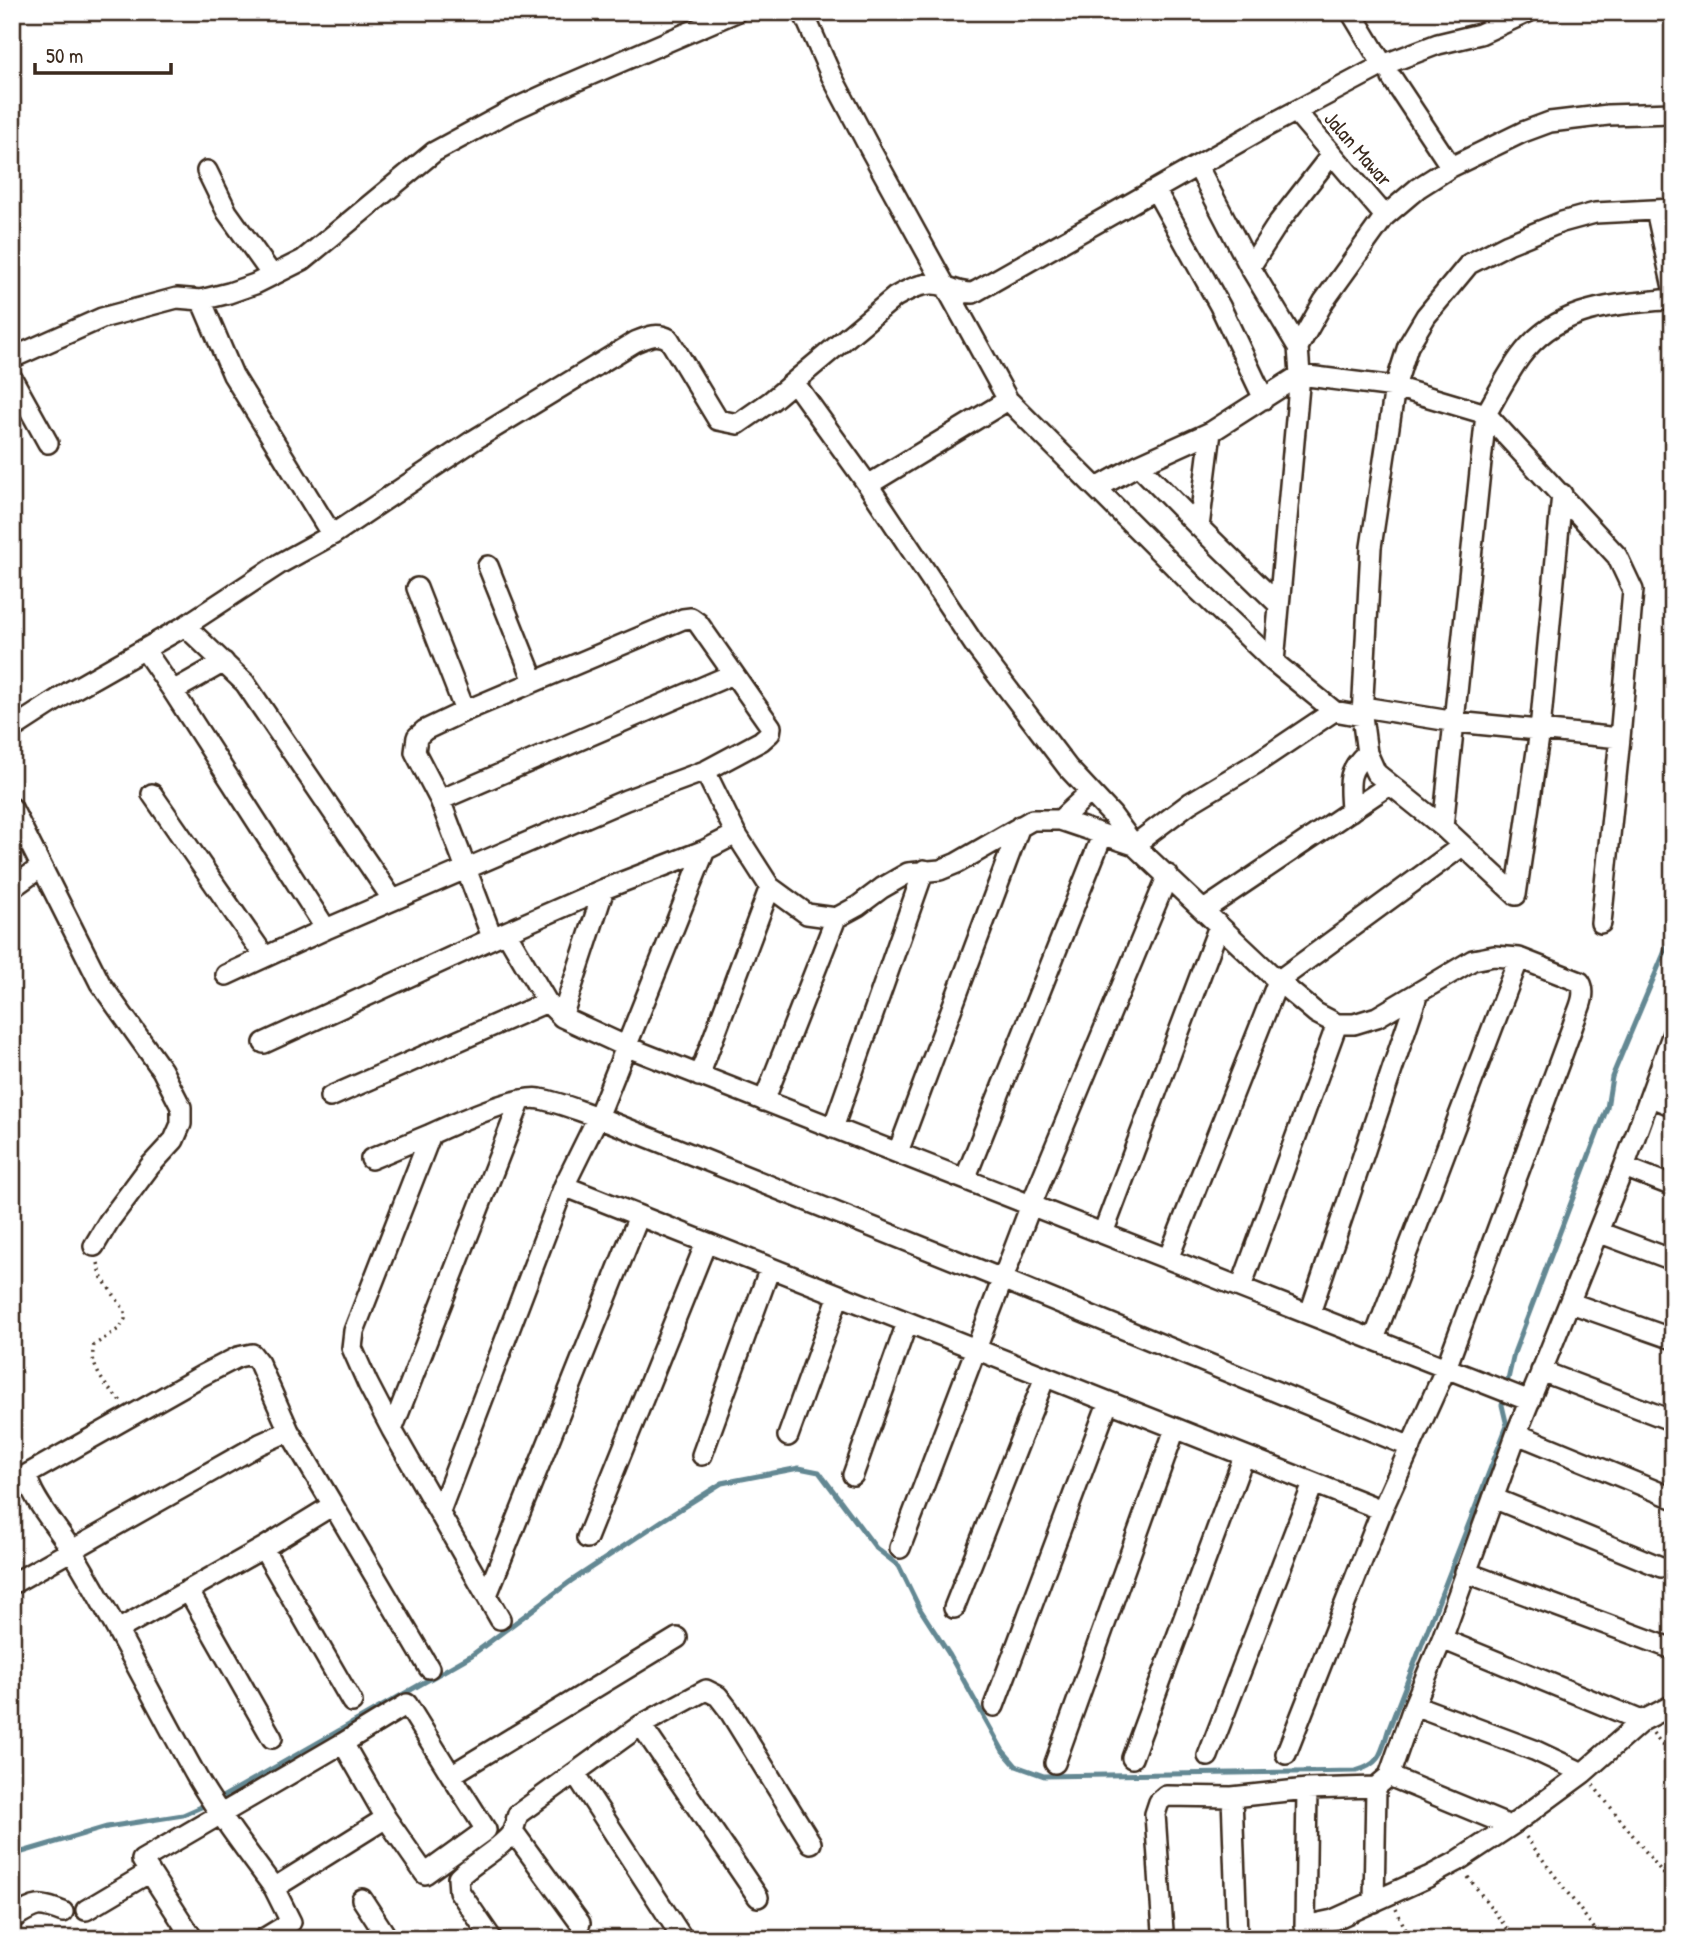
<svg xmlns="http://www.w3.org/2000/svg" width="1685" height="1951" viewBox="0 0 1685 1951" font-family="'Patrick Hand',sans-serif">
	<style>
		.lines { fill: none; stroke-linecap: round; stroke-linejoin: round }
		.stream { stroke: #648893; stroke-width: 5 }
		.minor-casing { stroke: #3b2a1e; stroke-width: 24 }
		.path { stroke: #3b2a1e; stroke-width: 3.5; stroke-dasharray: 2 5; stroke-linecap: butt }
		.minor { stroke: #fff; stroke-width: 19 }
		.labels { text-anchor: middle; stroke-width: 7; stroke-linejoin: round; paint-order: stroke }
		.street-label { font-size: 21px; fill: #3b2a1e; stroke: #fff }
	</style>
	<rect width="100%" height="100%" fill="#fff"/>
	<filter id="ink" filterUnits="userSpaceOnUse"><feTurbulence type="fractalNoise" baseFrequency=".0143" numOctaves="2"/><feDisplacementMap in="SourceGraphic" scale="14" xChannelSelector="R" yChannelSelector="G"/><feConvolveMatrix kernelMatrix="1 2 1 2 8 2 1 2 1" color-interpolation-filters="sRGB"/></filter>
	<g filter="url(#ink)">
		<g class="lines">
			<path class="stream" d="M217 1800 472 1655 571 1581 663 1520 722 1483 799 1468 819 1472 876 1548 899 1566 920 1609 949 1654 1003 1751 1016 1766 1044 1776 1356 1771C1380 1764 1381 1754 1388 1731L1507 1426 1502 1405 1514 1353 1607 1108 1612 1077 1673 932
				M12 1855 107 1827 183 1815 208 1804"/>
			<defs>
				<path id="minor" d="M803 12 831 75 870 149 1008 400 1195 587 1274 662
					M1351 12 1383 65
					M1392 78 1451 167
					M1297 113 1385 216
					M1198 167 1250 267 1298 347 1300 375 1274 662 1334 711 1362 716 1371 547 1395 387 1408 346 1426 316 1469 264 1508 244 1562 222 1595 213 1673 209
					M207 171 227 212 272 275
					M1156 191 1220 306 1264 399
					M1656 210 1673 288
					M1250 267 1279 222 1332 154
					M201 300 233 375 332 535
					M1298 347 1324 301 1385 216 1418 188 1451 167 1523 132 1550 122 1608 115 1673 113
					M12 358 102 318 177 298 201 300 229 293 255 284 303 260 434 152 510 111 569 84 736 12
					M12 378 48 443
					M794 382 868 485 976 647 1068 768 1112 815 1134 845 1190 803 1255 764 1334 711
					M1211 432 1199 527 1279 605
					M1138 465 1199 527
					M868 485 1008 400
					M1097 488 1138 465 1211 432 1300 375 1395 387 1486 414 1617 556 1633 590 1620 738 1456 722 1363 707
					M488 566 534 681
					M417 588 465 711
					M185 626 245 683 393 900
					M144 649 173 691 326 929
					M173 691 224 662
					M1362 716 1367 753 1376 773 1443 827 1516 895
					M12 729 69 692 185 626 281 563 332 535 474 440 635 342C647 337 657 332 669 339L718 420 738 424 771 401 895 297C911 288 927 280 945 286 955 290 962 293 973 293L1262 129 1383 65 1438 44 1480 34 1528 12
					M152 794 265 957
					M440 800 733 674
					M12 808 100 983 162 1070 181 1107V1124L174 1140 150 1166 109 1221 94 1246
					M1351 811C1350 785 1345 772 1367 753
					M1060 820 1090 792
					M1443 827 1486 414C1497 395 1507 375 1520 357 1558 305 1614 305 1673 299
					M12 888 41 867
					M1516 895 1540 730 1562 494
					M1204 910 1389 785
					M1601 923 1620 738
					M506 932 604 889 705 850 736 834
					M492 937 440 800 415 752 417 737 425 730 465 711 683 619 691 618 698 623 771 727 770 733 761 741 705 771
					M226 975 326 929 626 800 705 771 736 834 770 887 807 914 836 918 858 906 882 888 908 873 940 870 957 863 1032 820H1060L1134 845 1278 981 1316 1013 1337 1024H1354L1377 1017 1473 960 1494 956 1519 958 1580 982C1588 995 1577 1012 1573 1025L1446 1368 1382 1510 1286 1754
					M562 1017 604 889
					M264 1043 506 932 547 1002 562 1017 625 1046 1530 1401
					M699 1076 770 887
					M330 1097 547 1002
					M1651 1097 1673 1106
					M764 1101 836 918
					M833 1128 924 870
					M898 1152 1020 826
					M371 1159 431 1134
					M1624 1167 1673 1186
					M965 1179 1102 836
					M564 1186 1382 1510
					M1598 1232 1673 1260
					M1103 1233 1219 926
					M1168 1259 1278 981 1462 846
					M1241 1287 1337 1024
					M1571 1303 1673 1339
					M1310 1313 1418 993
					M1374 1339 1519 958
					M1541 1371 1673 1421
					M392 1430 521 1100
					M1517 1434 1673 1498
					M788 1436 839 1295
					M702 1455 770 1268
					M853 1475 907 1323
					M1493 1498 1661 1567
					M440 1511 564 1186 598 1117 705 850
					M587 1538 706 1243
					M263 1548 352 1702
					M900 1548 1031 1205 1168 875
					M1465 1572 1673 1649
					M12 1584 260 1444 289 1431
					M188 1590 272 1738
					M487 1595 639 1216
					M954 1608 1045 1377
					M500 1619 392 1430 368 1384 352 1348 354 1331 431 1134C453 1124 518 1094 540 1099 559 1102 579 1111 598 1117L1002 1279 1411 1447
					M118 1630 263 1548 333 1505 429 1668
					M1442 1639 1642 1721
					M1414 1705 1534 1750 1583 1773
					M994 1706 1108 1403
					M641 1725 758 1897
					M343 1743 407 1704 451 1775
					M1208 1756 1313 1484
					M1132 1758 1244 1456
					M1055 1763 1175 1429
					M575 1773 683 1939
					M1389 1776 1510 1826
					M1307 1789 1305 1926 1333 1920 1428 1877 1456 1862 1515 1823 1583 1773 1642 1721 1673 1705
					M1232 1797 1237 1935
					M386 1818 425 1874 486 1830 451 1775 677 1638
					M362 1899 388 1939
					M1374 1902 1376 1787
					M86 1910 150 1872
					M12 1919C36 1904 36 1902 63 1912
					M580 1923 513 1831 518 1814 641 1725 706 1690 718 1696 728 1709 811 1843
					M1163 1931 1155 1814 1159 1802 1166 1796 1232 1797 1307 1789 1376 1787 1389 1776 1414 1705 1442 1639 1519 1427 1624 1167 1673 1033
					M193 1939 142 1860 343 1743 386 1818 274 1888C248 1852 220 1817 198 1779 155 1703 117 1625 72 1551 62 1533 26 1493 28 1474L203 1375 238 1357 252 1354 259 1363 289 1431 333 1505
					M263 1939 291 1922 274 1888
					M492 1939 459 1891 458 1878C472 1863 505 1846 513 1831"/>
			</defs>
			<use href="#minor" class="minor-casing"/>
			<path class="path" d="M98 1263 102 1278 125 1311V1319L120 1328 94 1345C88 1365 106 1388 121 1401
				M1653 1733 1673 1758
				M1593 1785 1673 1886
				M1526 1837 1602 1939
				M1468 1877 1515 1939
				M1396 1909 1410 1939"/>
			<use href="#minor" class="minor"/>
		</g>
	</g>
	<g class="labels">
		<g class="street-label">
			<text transform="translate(1358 149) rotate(49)" y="7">Jalan Mawar</text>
		</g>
	</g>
	<rect width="1685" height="1951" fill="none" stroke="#fff" stroke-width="42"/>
	<rect x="21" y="21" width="1643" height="1909" fill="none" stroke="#3b2a1e" stroke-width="2.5" filter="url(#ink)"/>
	<path d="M35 63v10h136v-10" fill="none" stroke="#3b2a1e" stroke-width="3.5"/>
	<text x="46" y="63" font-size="21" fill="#3b2a1e" stroke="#ffffff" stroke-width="5" paint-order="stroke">50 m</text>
</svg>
